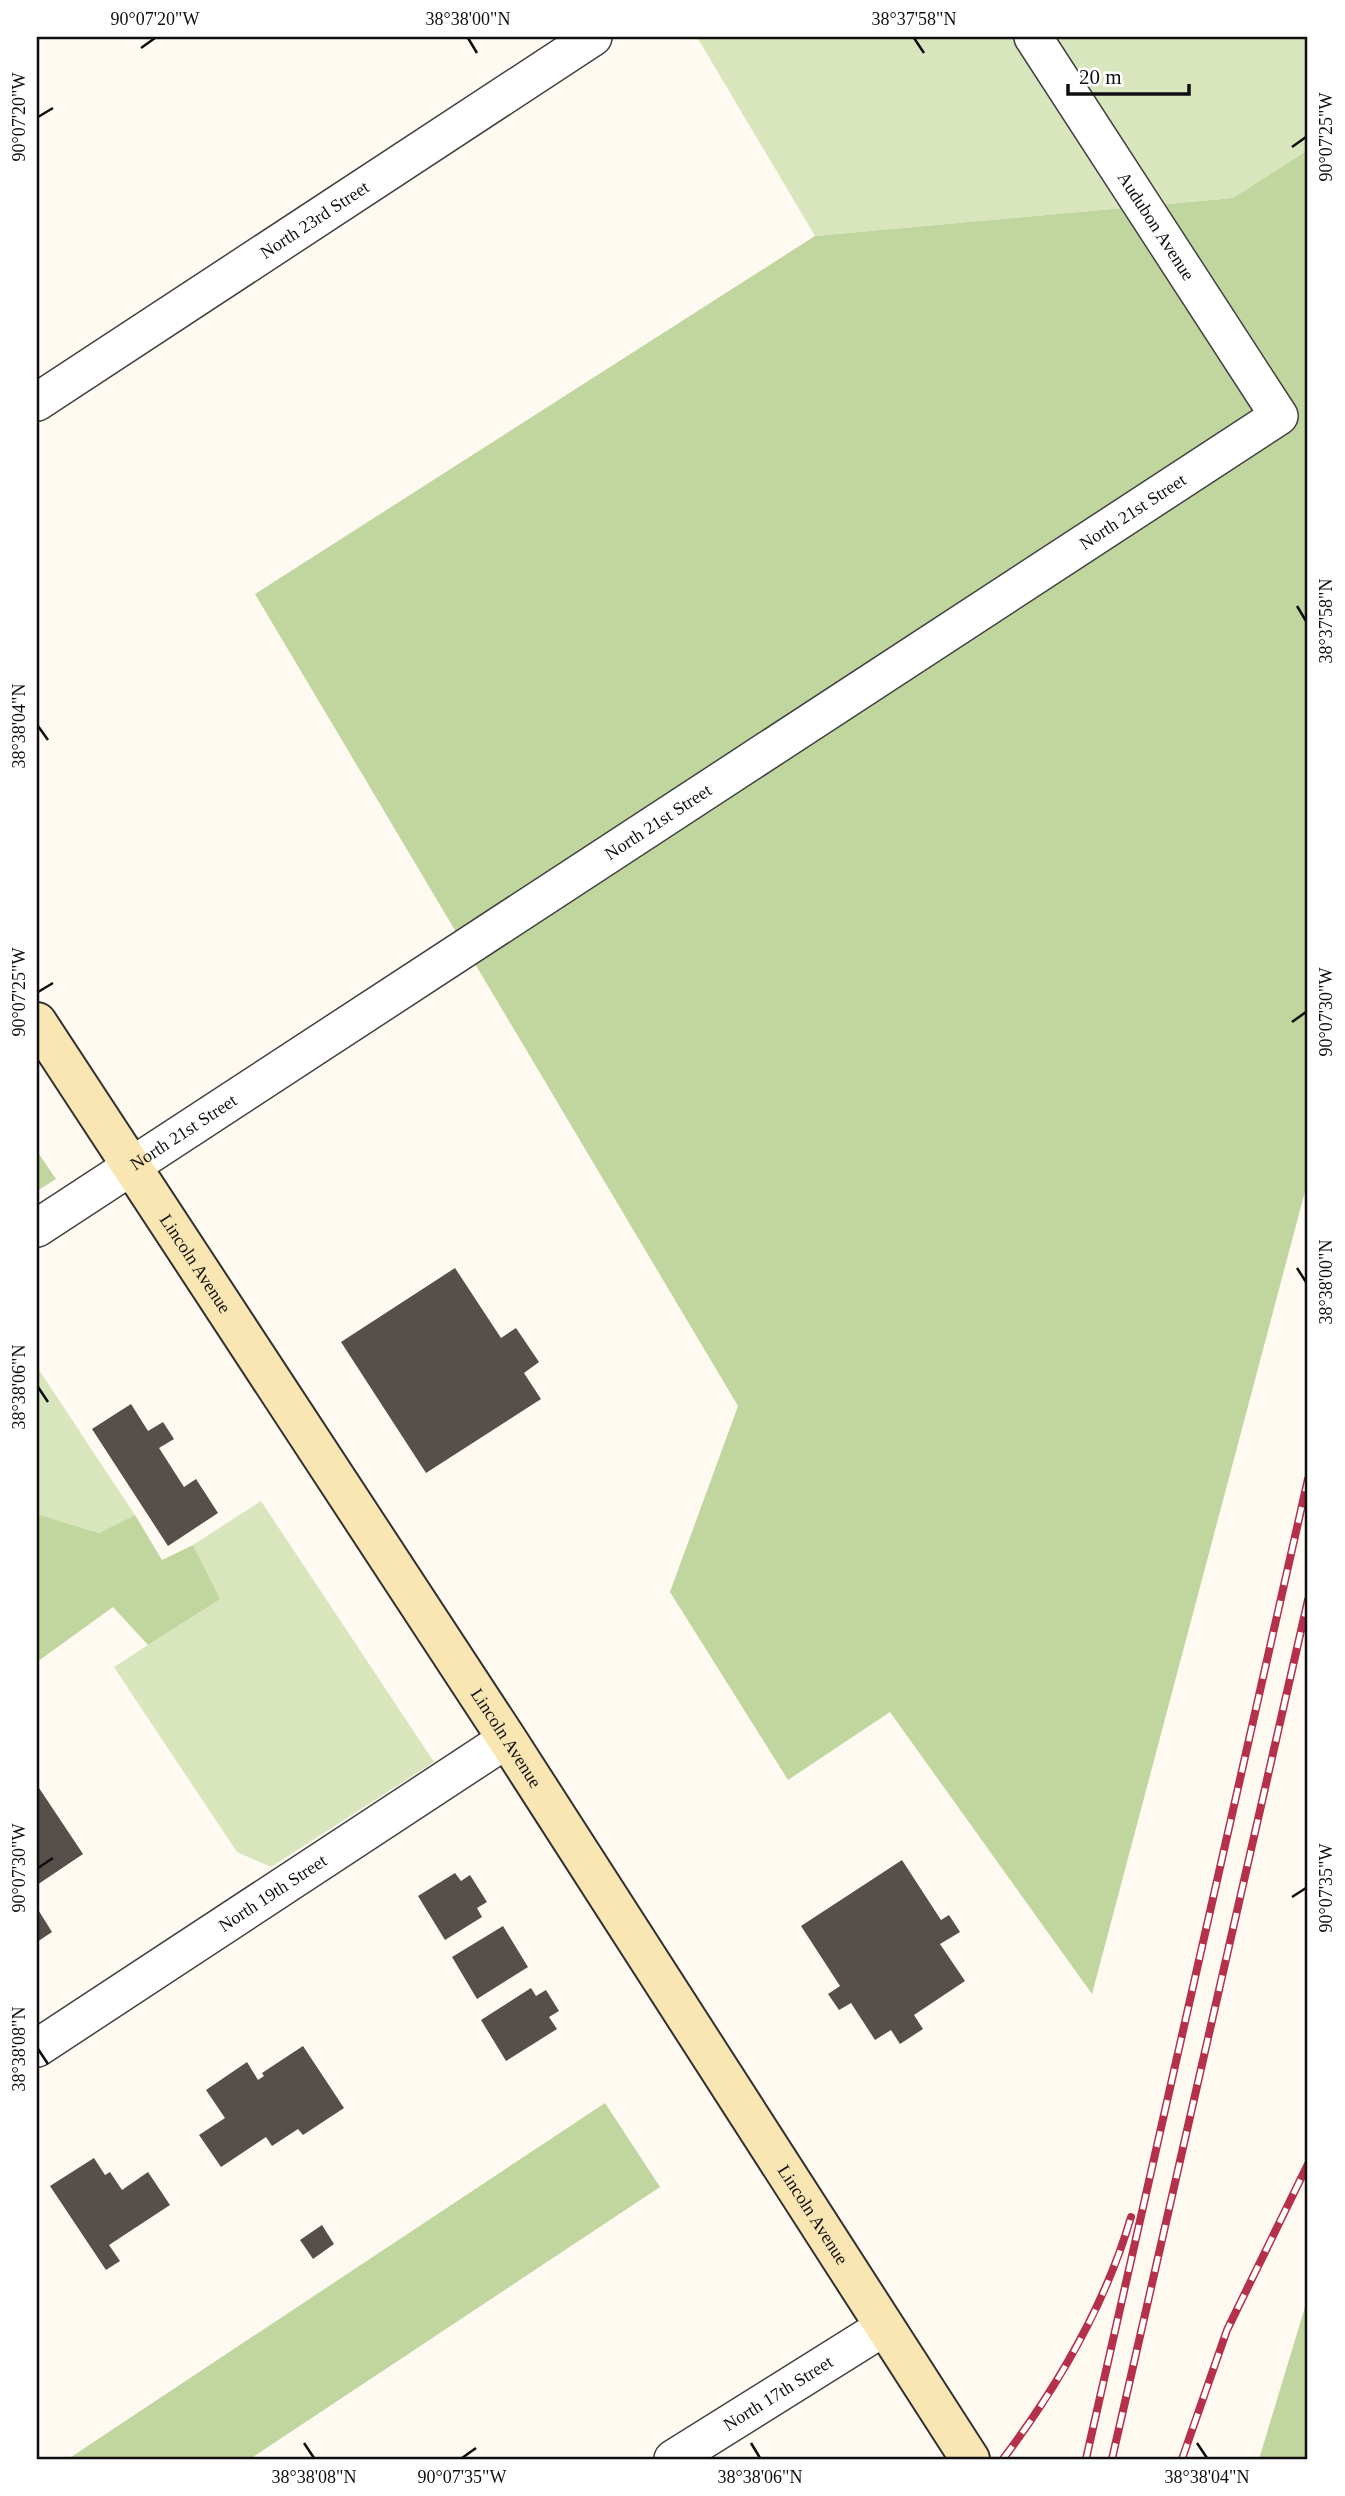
<svg xmlns="http://www.w3.org/2000/svg" width="1345" height="2496" viewBox="0 0 1345 2496" font-family="'Times New Roman',serif">
	<style>
		.green { fill: #d9e6bd }
		.forest { fill: #c0d69e }
		.building { fill: #574f4c }
		.lines { fill: none; stroke-linecap: round; stroke-linejoin: round }
		.street-casing { stroke: #424242; stroke-width: 40 }
		.secondary-casing { stroke: #313131; stroke-width: 42 }
		.street { stroke: #fff; stroke-width: 37 }
		.secondary { stroke: #f9e6b2; stroke-width: 38 }
		.rail-casing { stroke: #b5314b; stroke-width: 8 }
		.rail { stroke: #fff; stroke-width: 5; stroke-dasharray: 16; stroke-linecap: butt }
		.ticks { fill: none; stroke: #0f0f0f; stroke-width: 2.5 }
		.labels { text-anchor: middle; stroke-width: 7; stroke-linejoin: round; paint-order: stroke }
		.street-label { font-size: 18px; fill: #0f0f0f; stroke: #fff }
		.neatline { fill: none; stroke: #0f0f0f; stroke-width: 2.5 }
		.ticks-label { font-size: 18px; text-anchor: middle; fill: #0f0f0f }
	</style>
	<rect width="100%" height="100%" fill="#fefaf2"/>
	<path class="green" d="M697 37H1308V150L1233 198 815 236Z
		M37 1367 135 1515 99 1533 37 1514Z
		M261 1501 434 1762 271 1867 237 1852 114 1667 219 1599 193 1545Z"/>
	<path class="forest" d="M1308 150V1180L1092 1994 890 1712 788 1780 670 1592 738 1406 255 594 815 236 1233 198Z
		M37 1151 56 1179 37 1191Z
		M37 1514 99 1533 135 1515 162 1560 193 1545 220 1599 148 1645 113 1607 37 1662Z
		M605 2103 660 2187 250 2459H68Z
		M1308 2297V2459H1259Z"/>
	<path class="building" d="M455 1268 501 1338 516 1328 539 1362 524 1373 541 1399 426 1473 341 1342Z
		M131 1404 148 1431 163 1422 174 1439 159 1448 184 1487 196 1479 218 1513 168 1546 92 1429Z
		M37 1785 83 1854 37 1885Z
		M902 1860 941 1920 949 1915 960 1932 940 1944 965 1981 914 2015 923 2029 900 2044 891 2030 875 2040 851 2003 839 2010 828 1994 840 1986 801 1926Z
		M455 1873 461 1881 470 1875 487 1902 477 1908 482 1917 445 1940 418 1896Z
		M37 1908 52 1932 37 1942Z
		M503 1926 528 1967 477 1999 452 1957Z
		M531 1988 536 1996 546 1990 559 2011 549 2017 557 2029 506 2061 481 2020Z
		M303 2046 344 2108 303 2135 298 2129 272 2146 266 2137 221 2167 199 2135 225 2118 206 2090 247 2062 258 2080 264 2076 262 2073Z
		M94 2158 105 2175 110 2172 122 2190 148 2172 170 2205 109 2245 120 2261 106 2270 50 2186Z
		M322 2225 334 2244 313 2259 300 2240Z"/>
	<g class="lines">
		<defs>
			<g id="street">
				<path id="s1" d="M37 402 593 37"/>
				<path id="s2" d="M37 1228 1279 416 1033 37"/>
				<path id="s3" d="M37 2048 507 1739"/>
				<path id="s4" d="M673 2459 884 2327"/>
			</g>
			<g id="secondary">
				<path id="s5" d="M37 1022 507 1739 970 2459"/>
			</g>
		</defs>
		<use href="#street" class="street-casing"/>
		<use href="#secondary" class="secondary-casing"/>
		<use href="#street" class="street"/>
		<use href="#secondary" class="secondary"/>
		<defs>
			<path id="rail" d="M1003 2459C1058 2386 1105 2306 1131 2217
				M1086 2459 1308 1479
				M1112 2459 1308 1600
				M1182 2459 1227 2330 1308 2164"/>
		</defs>
		<use href="#rail" class="rail-casing"/>
		<use href="#rail" class="rail"/>
	</g>
	<path class="ticks" d="M468 38 477 53M914 38 924 53M141 48 155 38M38 117 53 108M1292 147 1306 137M1297 606 1306 621M38 726 48 740M38 992 53 983M1292 1022 1306 1012M1297 1268 1306 1282M38 1387 48 1402M38 1868 53 1858M1292 1897 1306 1888M38 2049 48 2064M304 2443 314 2458M751 2443 760 2458M1197 2443 1207 2458M462 2458 476 2448"/>
	<g class="labels">
		<g class="street-label">
			<text dy="6" stroke="none"><textPath href="#s1" startOffset="332">North 23rd Street</textPath></text>
			<text transform="translate(1156 226) rotate(57)" y="6">Audubon Avenue</text>
			<text dy="6" stroke="none"><textPath href="#s2" startOffset="1309">North 21st Street</textPath></text>
			<text dy="6" stroke="none"><textPath href="#s2" startOffset="742">North 21st Street</textPath></text>
			<text dy="6" stroke="none"><textPath href="#s2" startOffset="175">North 21st Street</textPath></text>
			<text dy="6" stroke="none"><textPath href="#s5" startOffset="289">Lincoln Avenue</textPath></text>
			<text dy="6" stroke="none"><textPath href="#s5" startOffset="856">Lincoln Avenue</textPath></text>
			<text dy="6" stroke="none"><textPath href="#s3" startOffset="282">North 19th Street</textPath></text>
			<text dy="6" stroke="none"><textPath href="#s5" startOffset="1423">Lincoln Avenue</textPath></text>
			<text dy="6" stroke="none"><textPath href="#s4" startOffset="124">North 17th Street</textPath></text>
		</g>
	</g>
	<rect width="1345" height="2496" fill="none" stroke="#ffffff" stroke-width="77"/>
	<path d="M1068 84v10h121v-10" fill="none" stroke="#0f0f0f" stroke-width="3.5"/>
	<text x="1079" y="84" font-size="21" fill="#0f0f0f" stroke="#ffffff" stroke-width="5" paint-order="stroke">20 m</text>
	<rect x="38" y="38" width="1268" height="2420" class="neatline"/>
	<g class="ticks-label">
		<text x="155" y="25">90°07'20"W</text>
		<text x="468" y="25">38°38'00"N</text>
		<text x="914" y="25">38°37'58"N</text>
		<text transform="translate(19 117) rotate(-90)" y="6">90°07'20"W</text>
		<text transform="translate(1326 137) rotate(-90)" y="6">90°07'25"W</text>
		<text transform="translate(1326 621) rotate(-90)" y="6">38°37'58"N</text>
		<text transform="translate(19 726) rotate(-90)" y="6">38°38'04"N</text>
		<text transform="translate(19 992) rotate(-90)" y="6">90°07'25"W</text>
		<text transform="translate(1326 1012) rotate(-90)" y="6">90°07'30"W</text>
		<text transform="translate(1326 1282) rotate(-90)" y="6">38°38'00"N</text>
		<text transform="translate(19 1387) rotate(-90)" y="6">38°38'06"N</text>
		<text transform="translate(19 1868) rotate(-90)" y="6">90°07'30"W</text>
		<text transform="translate(1326 1888) rotate(-90)" y="6">90°07'35"W</text>
		<text transform="translate(19 2049) rotate(-90)" y="6">38°38'08"N</text>
		<text x="314" y="2483">38°38'08"N</text>
		<text x="462" y="2483">90°07'35"W</text>
		<text x="760" y="2483">38°38'06"N</text>
		<text x="1207" y="2483">38°38'04"N</text>
	</g>
</svg>
